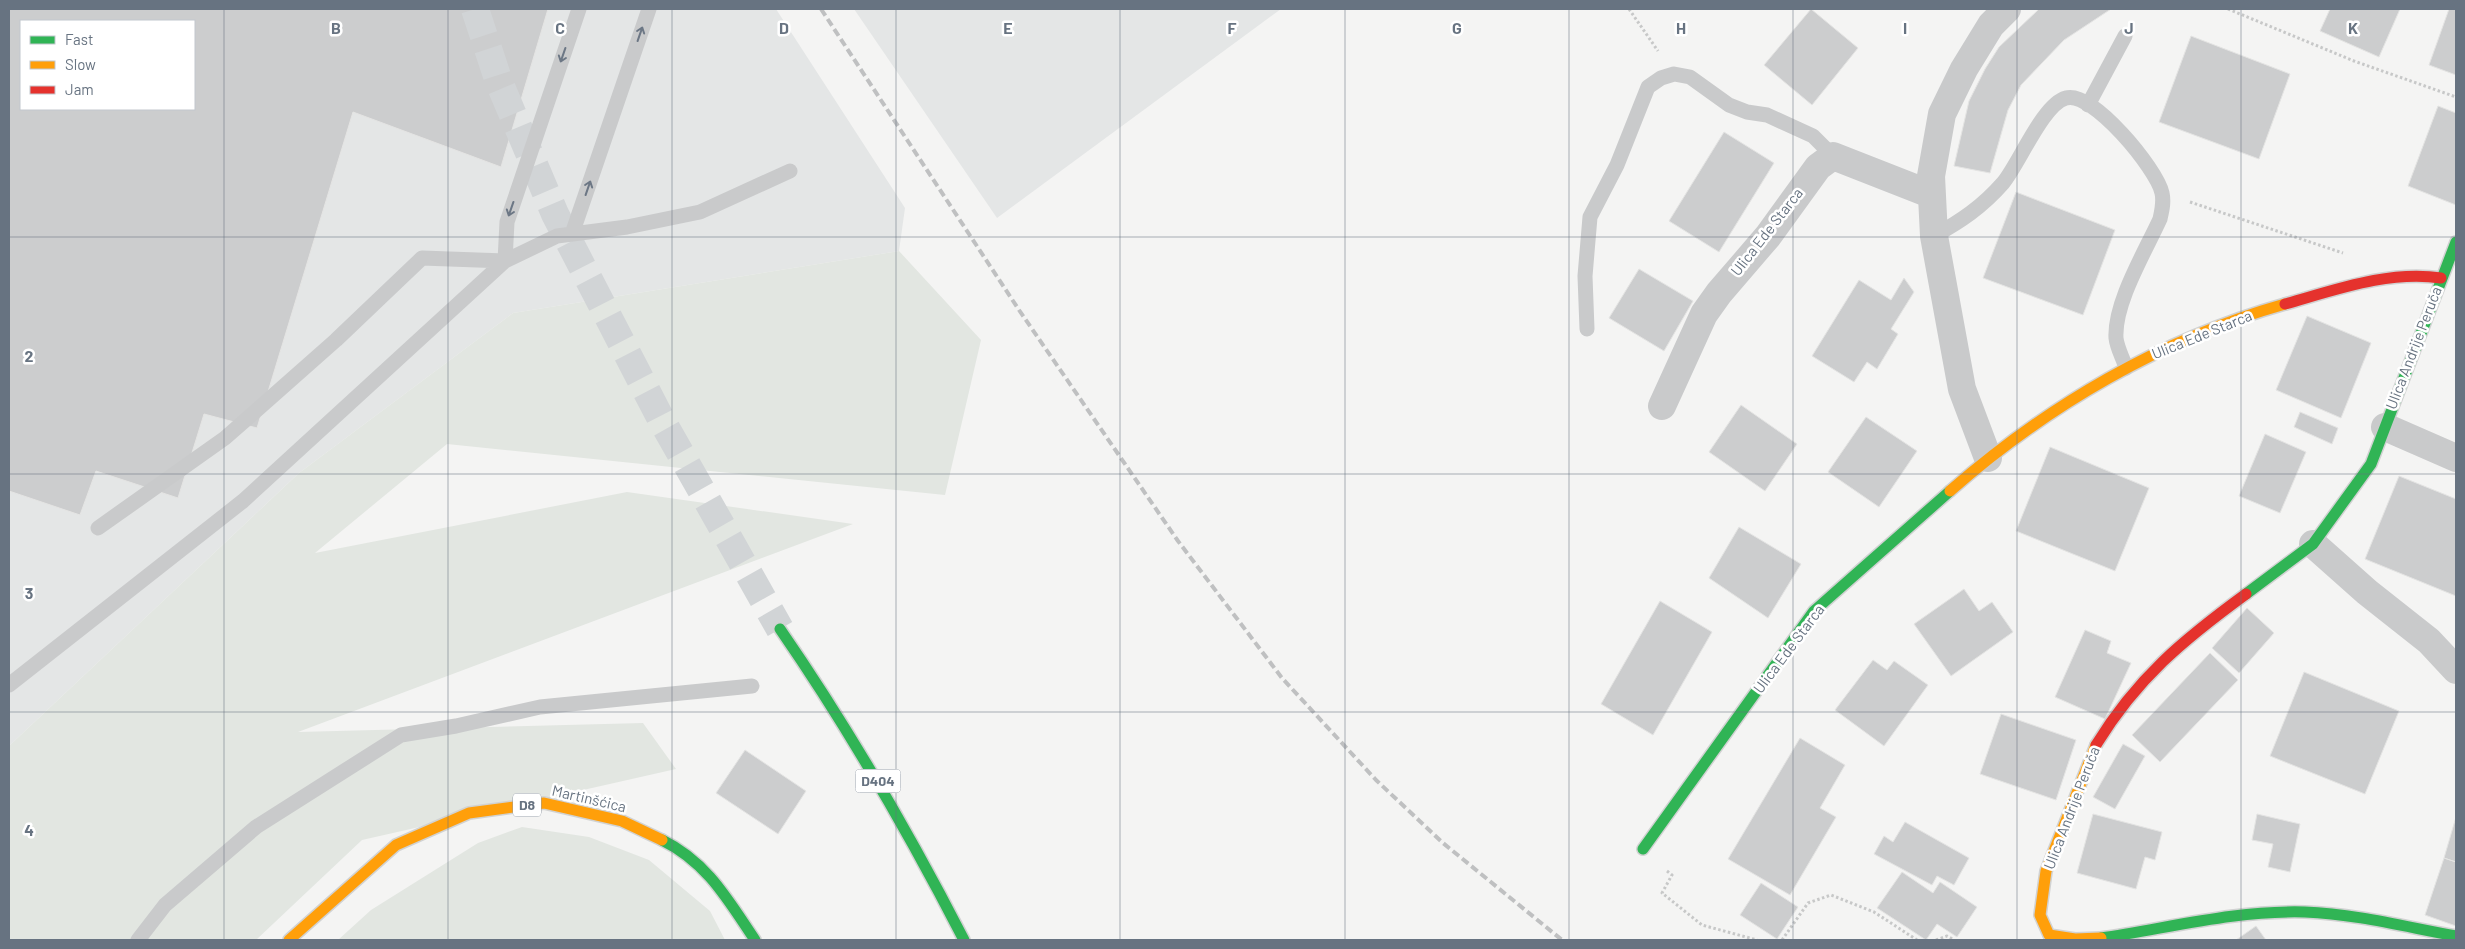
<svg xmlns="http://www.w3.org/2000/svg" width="2465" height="949" viewBox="0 0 2465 949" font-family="Barlow,sans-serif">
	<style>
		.built { fill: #e4e6e6; fill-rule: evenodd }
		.green { fill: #e2e6e1 }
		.building { fill: #cccdce; stroke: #e4e4e3; fill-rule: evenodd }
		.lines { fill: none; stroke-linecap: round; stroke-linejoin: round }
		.highway-tunnel { stroke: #d1d4d6; stroke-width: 28; stroke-dasharray: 28 14; stroke-linecap: butt }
		.fast-casing { stroke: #d1d2d2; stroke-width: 14 }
		.slow-casing { stroke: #d1d2d2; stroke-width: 14 }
		.jam-casing { stroke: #d1d2d2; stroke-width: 14 }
		.path { stroke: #c7c8c8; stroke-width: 3; stroke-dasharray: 2.5 2.5; stroke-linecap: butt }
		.lane { stroke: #c9cacb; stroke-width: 15 }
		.street { stroke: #c9cacb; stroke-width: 28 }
		.fast { stroke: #30b455; stroke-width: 11 }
		.slow { stroke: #ff9f0a; stroke-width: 11 }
		.jam { stroke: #e5322d; stroke-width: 11 }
		.rail { stroke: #bfc0c1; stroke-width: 4; stroke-dasharray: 8 4; stroke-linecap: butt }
		.oneway { stroke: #6c7785 }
		.grid { fill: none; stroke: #677381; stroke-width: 1; stroke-opacity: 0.55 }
		.labels { text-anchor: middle; stroke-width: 5; stroke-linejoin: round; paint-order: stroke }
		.shield { fill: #fff; stroke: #959da7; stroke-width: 1 }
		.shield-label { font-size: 14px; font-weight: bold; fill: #677381 }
		.street-label { font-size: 15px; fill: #677381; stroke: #fff }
		.grid-label { font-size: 16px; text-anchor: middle; font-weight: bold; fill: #677381; stroke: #fff; stroke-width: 5; stroke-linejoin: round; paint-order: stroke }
	</style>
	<rect width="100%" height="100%" fill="#f4f4f3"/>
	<path class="built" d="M9 9H776L905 208 899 251 513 313 299 473 9 746ZM21 21H194V109H21Z
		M854 9H1281L997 218Z"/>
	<path class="green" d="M899 251 981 340 945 495 447 444 315 553 627 492 853 524 298 732 643 723 676 769 362 840 256 940H9V746L299 473 513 313Z
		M522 827 589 837 649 860 710 911 725 940H338L371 910 478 843Z"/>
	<path class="building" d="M9 9H548L501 167 353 112 257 428 204 414 178 498 96 471 80 515 9 491ZM21 21H194V109H21Z
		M1811 9 1858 48 1812 105 1764 65Z
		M2039 9H2111L2064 40 2021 85 2008 110 1990 173 1954 166 1969 101 1985 69 1999 47Z
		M2330 9H2400L2379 57 2320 31Z
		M2449 9H2456V75L2429 65Z
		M2191 36 2290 74 2259 159 2159 122Z
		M2438 106 2456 113V205L2408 186Z
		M1724 132 1774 163 1719 252 1669 221Z
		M2016 192 2115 230 2083 315 1983 278Z
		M1639 269 1693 301 1664 351 1609 318Z
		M1904 278 1914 292 1891 329 1898 334 1877 369 1867 362 1854 382 1812 356 1859 280 1891 300Z
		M2307 316 2371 343 2341 418 2276 390Z
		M1741 405 1797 444 1765 491 1709 452Z
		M2300 412 2338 428 2332 444 2294 427Z
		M1866 417 1917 451 1879 507 1828 472Z
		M2265 434 2306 452 2280 513 2239 496Z
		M2050 447 2149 488 2115 571 2016 531Z
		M2399 476 2456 499V596L2365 559Z
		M1739 527 1801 564 1768 618 1709 578Z
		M1964 589 1979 611 1992 602 2013 632 1951 676 1914 624Z
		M1660 601 1712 632 1653 735 1601 704Z
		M2247 608 2274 633 2239 673 2212 648Z
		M2085 630 2111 641 2107 653 2131 663 2105 719 2055 697Z
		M2210 653 2238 680 2160 762 2132 735Z
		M1873 660 1887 670 1894 661 1928 685 1884 746 1835 710Z
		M2304 672 2399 711 2365 794 2270 756Z
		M2001 714 2076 740 2056 800 1980 774Z
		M1800 738 1845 765 1820 808 1836 817 1790 895 1728 859Z
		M2123 744 2145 756 2115 809 2093 797Z
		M745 750 806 791 778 834 716 793Z
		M2093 814 2162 832 2155 860 2145 857 2136 889 2077 873Z
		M2257 814 2300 824 2290 872 2268 867 2273 844 2252 840Z
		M2456 817V862L2444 858Z
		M1905 822 1969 858 1954 885 1937 876 1932 885 1874 854 1884 836 1893 842Z
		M2444 858 2456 862V926L2425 915Z
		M1902 872 1933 893 1940 882 1977 907 1957 937 1937 924 1926 940 1877 908Z
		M1761 883 1798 907 1777 939 1740 915Z
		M2256 926 2266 940H2236Z"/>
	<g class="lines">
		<path class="highway-tunnel" d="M475 9 499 82 555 214 661 419 780 629"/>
		<defs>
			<path id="fast" d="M2246 594 2313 544 2371 464 2456 242
				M780 629C849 729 909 833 964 940
				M662 840C707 862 728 900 755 940
				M1643 849 1814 611 1950 491
				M2101 938C2169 928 2236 910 2305 912 2356 914 2406 927 2456 936"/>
			<path id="slow" d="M1950 491C2047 406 2161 339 2285 304
				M2096 745 2046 871 2040 915 2049 935 2075 939 2101 938
				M289 940 396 845 469 813 544 803 622 821 662 840"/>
			<path id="jam" d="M2285 304C2335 290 2389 270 2441 278
				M2096 745C2137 678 2183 640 2246 594"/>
		</defs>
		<use href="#fast" class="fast-casing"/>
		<use href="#slow" class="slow-casing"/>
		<use href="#jam" class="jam-casing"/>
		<path class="path" d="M1629 9 1658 51
			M2228 9 2354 61 2456 97
			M2190 202 2343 253
			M1667 871 1672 875 1662 893 1702 925 1757 940
			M1782 940 1808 903 1831 895 1874 912 1917 940
			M1936 940 1947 936 1954 940"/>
		<path class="lane" d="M2088 105 2125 36
			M572 234 649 9
			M1934 236C1961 221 1982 207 2003 183 2019 164 2043 104 2066 98 2092 90 2157 169 2162 193 2164 202 2162 210 2160 219 2145 252 2114 303 2116 338 2117 348 2123 358 2126 368
			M1587 329 1585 276 1590 217 1617 165 1648 87 1661 78 1674 74 1690 77 1729 105 1747 112 1767 115 1813 136 1833 156
			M98 528 225 438 336 340 422 258 505 261 507 222 579 9
			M9 685 243 501 505 261 557 236 627 227 700 212 790 171
			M138 940 165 905 256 827 401 735 456 726 540 707 752 686"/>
		<path class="street" d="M1662 406 1704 314 1719 293 1768 236 1818 167 1833 156 1930 194
			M2385 427 2456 458
			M1988 458 1962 389 1934 236 1931 176 1942 114 1964 69 1991 25 2007 9
			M2313 544 2367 592 2429 641 2456 670"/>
		<use href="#fast" class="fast"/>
		<use href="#slow" class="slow"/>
		<use href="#jam" class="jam"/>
		<path class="rail" d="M821 9 1019 310 1178 541 1282 678 1376 780 1443 843 1562 940"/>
	</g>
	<defs><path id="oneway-shaft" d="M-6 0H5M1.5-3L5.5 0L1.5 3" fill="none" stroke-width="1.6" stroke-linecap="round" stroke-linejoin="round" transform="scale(1.25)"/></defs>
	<g class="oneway">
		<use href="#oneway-shaft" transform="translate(640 34) rotate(-71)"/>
		<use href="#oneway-shaft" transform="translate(563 55) rotate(109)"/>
		<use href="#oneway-shaft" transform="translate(588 188) rotate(-71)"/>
		<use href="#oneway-shaft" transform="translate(511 209) rotate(109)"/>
	</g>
	<path class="grid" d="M224 9V940M448 9V940M672 9V940M896 9V940M1120 9V940M1345 9V940M1569 9V940M1793 9V940M2017 9V940M2241 9V940M9 237H2456M9 474H2456M9 712H2456"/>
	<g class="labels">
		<g class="shield">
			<rect x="855.5" y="769.5" width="45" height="23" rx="4"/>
			<rect x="513" y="793.5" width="28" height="23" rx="4"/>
		</g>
		<g class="shield-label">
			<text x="878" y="786">D404</text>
			<text x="527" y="810">D8</text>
		</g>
		<g class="street-label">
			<text transform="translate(1767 232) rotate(-52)" y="5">Ulica Ede Starca</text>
			<text transform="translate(2202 335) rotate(-22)" y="5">Ulica Ede Starca</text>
			<text transform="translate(2414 348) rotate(-69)" y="5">Ulica Andrije Peruča</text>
			<text transform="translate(1789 649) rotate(-53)" y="5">Ulica Ede Starca</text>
			<text transform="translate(589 799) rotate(13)" y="5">Martinšćica</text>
			<text transform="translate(2072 808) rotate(-69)" y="5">Ulica Andrije Peruča</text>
		</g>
	</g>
	<g class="grid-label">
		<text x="336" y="34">B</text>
		<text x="560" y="34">C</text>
		<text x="784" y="34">D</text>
		<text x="1008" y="34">E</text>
		<text x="1232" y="34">F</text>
		<text x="1457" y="34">G</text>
		<text x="1681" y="34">H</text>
		<text x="1905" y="34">I</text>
		<text x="2129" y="34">J</text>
		<text x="2353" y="34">K</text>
		<text x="29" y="362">2</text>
		<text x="29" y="599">3</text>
		<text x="29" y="836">4</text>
	</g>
	<rect width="2465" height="949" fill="none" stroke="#677381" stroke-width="20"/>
	<rect x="20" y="20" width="175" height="90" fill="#ffffff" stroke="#c2c7cd"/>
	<rect x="30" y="36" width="25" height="8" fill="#30b455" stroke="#c2c7cd"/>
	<text x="65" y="45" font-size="15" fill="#677381">Fast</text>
	<rect x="30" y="61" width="25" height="8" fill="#ff9f0a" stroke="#c2c7cd"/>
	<text x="65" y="70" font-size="15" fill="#677381">Slow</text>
	<rect x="30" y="86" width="25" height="8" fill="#e5322d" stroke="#c2c7cd"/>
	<text x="65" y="95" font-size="15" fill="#677381">Jam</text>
</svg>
